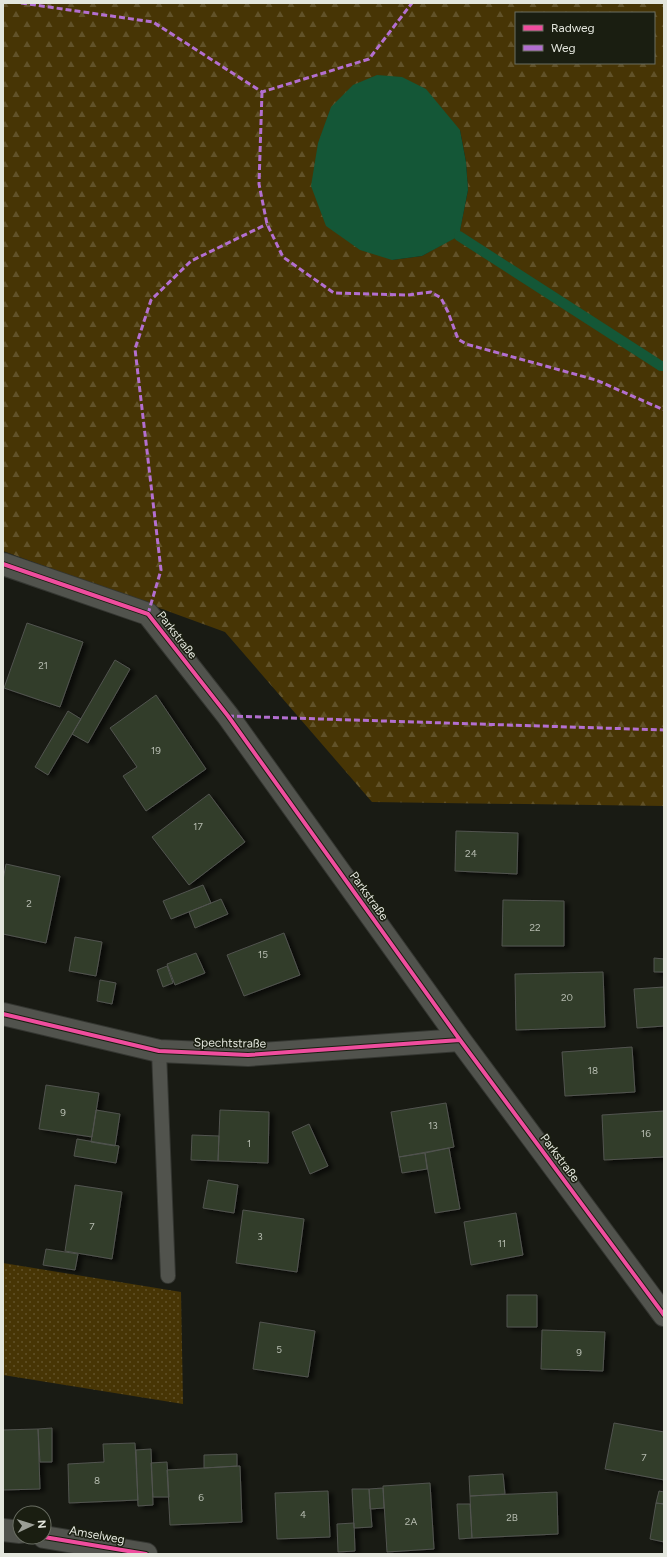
<svg xmlns="http://www.w3.org/2000/svg" width="667" height="1557" viewBox="0 0 667 1557" font-family="Figtree,sans-serif">
	<style>
		.grass { fill: url(#grass-dots) }
		.forest { fill: url(#forest-firs); fill-rule: evenodd }
		.water { fill: #145737 }
		.lines { fill: none; stroke-linecap: round; stroke-linejoin: round }
		.stream { stroke: #145737; stroke-width: 10 }
		.building { fill: #303c2b; stroke: #52544f; filter: url(#shadow) }
		.lane-casing { stroke: #343631; stroke-width: 16 }
		.street-casing { stroke: #343631; stroke-width: 24 }
		.lane { stroke: #51534d; stroke-width: 14 }
		.street { stroke: #51534d; stroke-width: 22 }
		.quiet { stroke: #b36fd0; stroke-width: 3; stroke-dasharray: 6 3; stroke-linecap: butt }
		.cycleway-casing { stroke: #1a1e11; stroke-width: 6 }
		.cycleway { stroke: #ef4d9e; stroke-width: 4 }
		.labels { text-anchor: middle; stroke-width: 3; stroke-linejoin: round; paint-order: stroke }
		.number-label { font-size: 10px; fill: #b6bcb0 }
		.street-label { font-size: 12px; fill: #e3e6dd; stroke: #1a1e11 }
	</style>
	<defs>
		<pattern id="grass-dots" width="8" height="8" patternUnits="userSpaceOnUse"><rect width="8" height="8" fill="#473505"/><path d="M2 2h.1M6 6h.1" fill="none" stroke="#615229" stroke-width="1.8" stroke-linecap="round"/></pattern>
		<pattern id="forest-firs" width="22" height="20" patternUnits="userSpaceOnUse"><rect width="22" height="20" fill="#473505"/><path d="M5 1l3.5 6h-7zM16 11l3.5 6h-7z" fill="#615229"/></pattern>
		<filter id="shadow"><feDropShadow dx="4.5" dy="2.5" stdDeviation="2" flood-color="#0009"/></filter>
	</defs>
	<rect width="100%" height="100%" fill="#191b14"/>
	<path class="grass" d="M3 1263 181 1292 183 1404 3 1375Z"/>
	<path class="forest" d="M3 3H664V806L372 802 225 632 3 551ZM516 13H654V63H516ZM460 130 466 162 468 190 459 235 422 256 392 260Z"/>
	<path class="water" d="M377 75 402 77 426 89 460 130 466 162 468 190 459 236 422 256 392 260 360 250 326 226 311 186 318 143 331 107 353 85Z"/>
	<g class="lines">
		<path class="stream" d="M459 236 661 366H664"/>
	</g>
	<path class="building" d="M27 623 83 642 60 707 4 688Z
		M115 660 130 669 88 743 72 734Z
		M156 695 206 769 146 811 123 776 137 767 110 728Z
		M68 711 81 719 48 775 35 767Z
		M209 794 245 842 189 885 152 837Z
		M456 831 518 833 517 874 455 871Z
		M6 864 60 876 46 943 3 934V880Z
		M203 885 211 903 171 919 163 901Z
		M221 899 228 914 195 928 189 912Z
		M503 900 564 901V946H502Z
		M284 933 300 975 244 996 227 955Z
		M75 937 102 942 96 976 69 971Z
		M196 953 205 973 175 985 167 964Z
		M654 958 664 959V972H654Z
		M167 966 173 983 163 987 157 970Z
		M603 972 605 1027 516 1030 515 974Z
		M100 980 116 983 112 1004 97 1001Z
		M664 987V1026L637 1028 634 989Z
		M632 1047 635 1092 565 1096 562 1052Z
		M46 1085 99 1093 92 1137 39 1129Z
		M446 1103 454 1147 399 1157 391 1112Z
		M96 1110 120 1114 115 1146 91 1142Z
		M220 1110 269 1112 268 1163 218 1161Z
		M664 1111V1157L604 1160 602 1115Z
		M309 1124 328 1166 310 1174 292 1132Z
		M192 1135 219 1136 218 1161 191 1160Z
		M77 1139 119 1146 116 1163 74 1156Z
		M449 1148 460 1209 435 1213 425 1153Z
		M425 1153 427 1169 402 1173 399 1157Z
		M208 1180 238 1185 234 1213 203 1208Z
		M75 1185 122 1192 112 1259 65 1251Z
		M243 1210 304 1219 297 1272 236 1263Z
		M516 1213 523 1255 471 1265 464 1222Z
		M46 1249 78 1254 75 1270 43 1265Z
		M507 1295H537V1327H507Z
		M260 1322 315 1331 308 1377 253 1369Z
		M542 1330 605 1332 603 1371 541 1369Z
		M614 1423 664 1432V1480L605 1469Z
		M52 1428V1462H40L38 1429Z
		M38 1429 40 1489 3 1490V1430Z
		M135 1443 138 1500 69 1503 68 1464 104 1462 103 1444Z
		M151 1449 153 1505 138 1506 136 1450Z
		M237 1454V1466L204 1468V1455Z
		M167 1462 169 1497H153L151 1463Z
		M240 1466 242 1522 170 1525 167 1470Z
		M503 1474 505 1494 470 1496 469 1476Z
		M430 1483 434 1549 387 1552 383 1486Z
		M383 1488 384 1508 370 1509 369 1489Z
		M352 1489H369L372 1527 354 1528Z
		M328 1491 330 1537 277 1539 275 1493Z
		M659 1491 664 1492V1504L656 1503Z
		M557 1492 558 1534 472 1538 470 1496Z
		M656 1503 664 1504V1542L650 1539Z
		M457 1504H470L472 1538 459 1539Z
		M354 1523 355 1551 338 1552 337 1524Z"/>
	<g class="lines">
		<defs>
			<path id="lane" d="M159 1051 168 1276"/>
			<path id="street" d="M3 564 148 614 228 716 460 1040 664 1315
				M3 1014 159 1051 248 1055 460 1040
				M3 1530 20 1532
				M44 1537 146 1554"/>
		</defs>
		<use href="#lane" class="lane-casing"/>
		<use href="#street" class="street-casing"/>
		<use href="#lane" class="lane"/>
		<use href="#street" class="street"/>
		<path class="quiet" d="M21 3 153 22 262 92 369 59 412 3
			M262 92 259 184 267 224 283 257 334 293 408 295 431 292 441 298 448 312 458 339 466 344 596 380 664 410
			M148 614 161 570 135 349 151 300 191 261 267 224
			M228 716 664 730"/>
		<defs>
			<path id="cycleway" d="M3 564 148 614 228 716 460 1040 664 1315
				M3 1014 159 1051 248 1055 460 1040
				M44 1537 146 1554"/>
		</defs>
		<use href="#cycleway" class="cycleway-casing"/>
		<use href="#cycleway" class="cycleway"/>
	</g>
	<g class="labels">
		<g class="number-label">
			<text x="43" y="669">21</text>
			<text x="156" y="754">19</text>
			<text x="198" y="830">17</text>
			<text x="471" y="857">24</text>
			<text x="29" y="907">2</text>
			<text x="535" y="931">22</text>
			<text x="263" y="958">15</text>
			<text x="567" y="1001">20</text>
			<text x="593" y="1074">18</text>
			<text x="63" y="1116">9</text>
			<text x="433" y="1129">13</text>
			<text x="646" y="1137">16</text>
			<text x="249" y="1147">1</text>
			<text x="92" y="1230">7</text>
			<text x="260" y="1240">3</text>
			<text x="502" y="1247">11</text>
			<text x="279" y="1353">5</text>
			<text x="579" y="1356">9</text>
			<text x="644" y="1461">7</text>
			<text x="97" y="1484">8</text>
			<text x="201" y="1501">6</text>
			<text x="303" y="1518">4</text>
			<text x="512" y="1521">2B</text>
			<text x="411" y="1525">2A</text>
		</g>
		<g class="street-label">
			<text transform="translate(177 635) rotate(52)" y="4">Parkstraße</text>
			<text transform="translate(369 896) rotate(54)" y="4">Parkstraße</text>
			<text transform="translate(230 1043) rotate(1)" y="4">Spechtstraße</text>
			<text transform="translate(560 1158) rotate(53)" y="4">Parkstraße</text>
			<text transform="translate(97 1535) rotate(10)" y="4">Amselweg</text>
		</g>
	</g>
	<rect width="667" height="1557" fill="none" stroke="#e3e6dd" stroke-width="8"/>
	<rect x="515" y="12" width="140" height="52" fill="#1a1e11" stroke="#6a6e63"/>
	<rect x="523" y="25" width="20" height="6" fill="#ef4d9e" stroke="#6a6e63"/>
	<text x="551" y="32" font-size="12" fill="#e3e6dd">Radweg</text>
	<rect x="523" y="45" width="20" height="6" fill="#b36fd0" stroke="#6a6e63"/>
	<text x="551" y="52" font-size="12" fill="#e3e6dd">Weg</text>
	<g transform="translate(32 1525) rotate(86)"><circle r="19" fill="#1a1e11" stroke="#6a6e63"/>
	<path d="M0-3L7 15L0 10L-7 15Z" fill="#9c9f97"/>
	<text y="-6" font-size="11" font-weight="bold" text-anchor="middle" fill="#e3e6dd">N</text>
	</g>
</svg>
